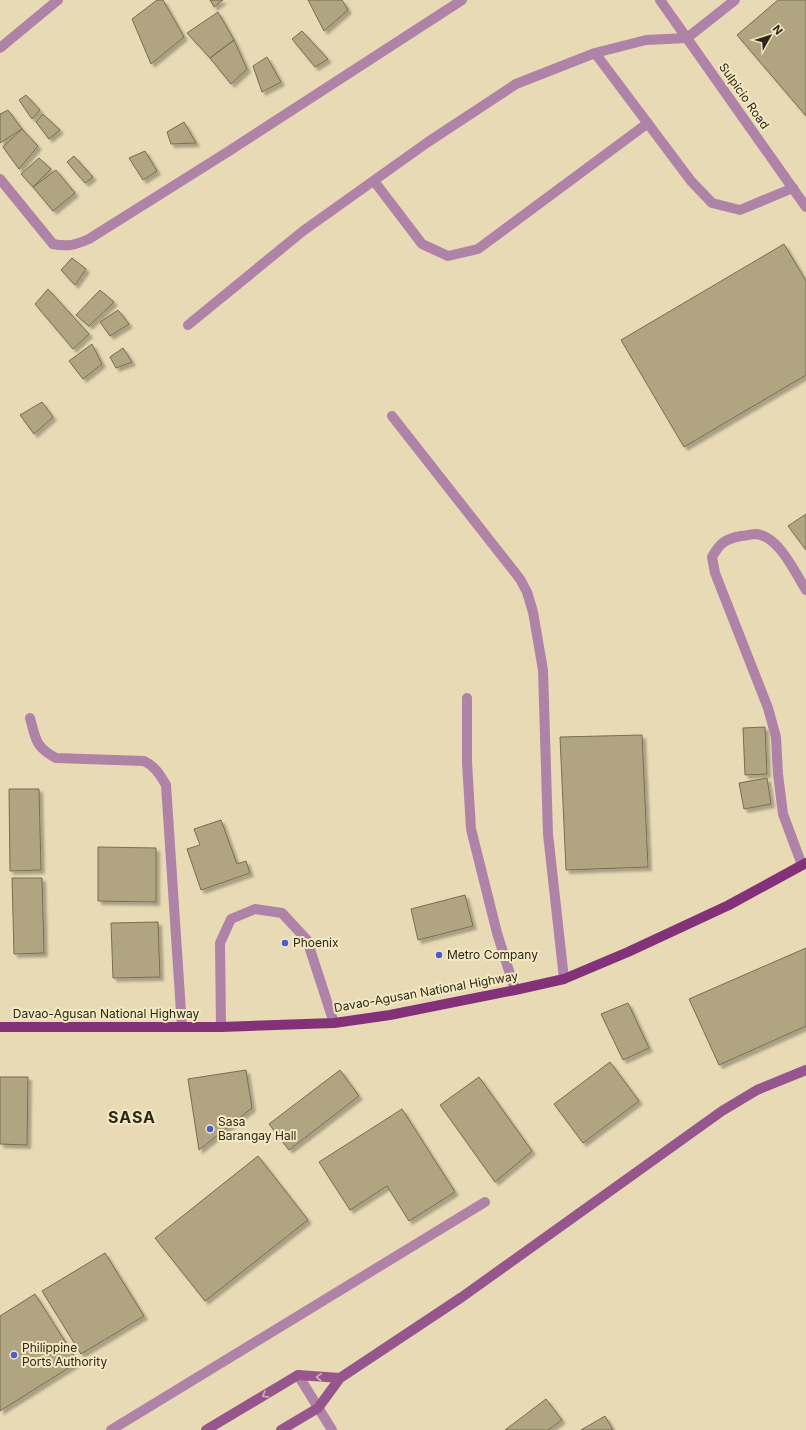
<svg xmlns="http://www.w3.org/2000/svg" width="806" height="1430" viewBox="0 0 806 1430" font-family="Inter,sans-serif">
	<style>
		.building { fill: #b0a481; stroke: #796e4c; filter: url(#shadow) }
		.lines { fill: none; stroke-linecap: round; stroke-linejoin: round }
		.lane { stroke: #af82a8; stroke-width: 10 }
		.street { stroke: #af82a8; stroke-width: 10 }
		.secondary { stroke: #96558d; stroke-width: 10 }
		.primary { stroke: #83327a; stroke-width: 10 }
		.oneway { stroke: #d3b5af }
		.poi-dot { fill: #4b5dd2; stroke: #f4e8c2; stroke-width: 1.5 }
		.labels { text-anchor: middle; stroke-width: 4; stroke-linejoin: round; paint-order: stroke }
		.street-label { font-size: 12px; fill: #2c2719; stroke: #f4e8c2 }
		.poi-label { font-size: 12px; fill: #2c2719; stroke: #f4e8c2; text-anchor: start }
		.district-label { font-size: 16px; font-weight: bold; letter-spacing: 1px; fill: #2c2719; stroke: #f4e8c2 }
	</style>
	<defs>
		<filter id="shadow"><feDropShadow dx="3.5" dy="3.5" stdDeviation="1" flood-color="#0004"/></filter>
	</defs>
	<rect width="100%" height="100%" fill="#e7dab5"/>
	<path class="building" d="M157 0H163L184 37 151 64 132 19Z
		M210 0H223L214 7Z
		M308 0H342L348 10 324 31Z
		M778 0H806V116L737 35Z
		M218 12 234 40 210 58 187 33Z
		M302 31 328 59 315 67 292 39Z
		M234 40 247 69 231 84 210 58Z
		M267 57 281 82 262 92 253 66Z
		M26 95 40 110 32 119 19 100Z
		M8 110 22 129 0 143V114Z
		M43 114 60 130 49 139 36 122Z
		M184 122 196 143 171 144 167 132Z
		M22 129 38 146 19 169 3 147Z
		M145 151 157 171 143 180 129 158Z
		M74 156 93 177 85 183 67 162Z
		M39 158 51 169 33 187 21 174Z
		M56 170 75 193 53 211 33 187Z
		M784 244 806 281V375L684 447 621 340Z
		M72 258 86 269 75 285 61 270Z
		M48 289 89 334 73 349 35 304Z
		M100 290 114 302 89 326 76 315Z
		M118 310 129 324 110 336 100 322Z
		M92 344 102 364 83 379 69 361Z
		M123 348 132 362 116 368 110 357Z
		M42 402 53 417 34 434 20 415Z
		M806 514V550L788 526Z
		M765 727 767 774 745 775 743 728Z
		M642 735 648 867 566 870 560 737Z
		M767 778 771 804 744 809 739 783Z
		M9 789H39L41 870 10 871Z
		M221 820 237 864 246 861 250 873 201 890 187 849 200 845 194 829Z
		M98 847 156 848V902L98 901Z
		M12 878H42L44 953 14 954Z
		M465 895 473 926 418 940 411 909Z
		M158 922 160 977 113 978 111 923Z
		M806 948V1026L719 1065 689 999Z
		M628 1003 649 1048 623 1060 601 1014Z
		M610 1062 639 1101 583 1143 554 1104Z
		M246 1070 252 1108 199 1150 188 1079Z
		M340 1070 359 1096 289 1150 269 1124Z
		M0 1077H28L27 1145 0 1144Z
		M479 1077 532 1151 495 1182 440 1105Z
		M402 1109 455 1192 409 1221 387 1186 350 1210 319 1162Z
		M258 1156 308 1220 205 1301 155 1238Z
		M105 1253 144 1316 81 1354 42 1291Z
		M35 1294 78 1362 0 1411V1316Z
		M546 1399 562 1420 548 1430H505Z
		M605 1416 613 1430H581Z"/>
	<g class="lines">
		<path class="lane" d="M595 53 691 181 712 203 740 210 793 188
			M374 181 422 244 448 256 478 249 648 123
			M188 325 303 231 428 142 516 84 595 53 646 40 687 38
			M392 416 520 579 527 592 533 612 543 670 548 834 564 979
			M467 698V762L471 829 497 933 515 990
			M30 718C36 739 35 747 56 758L144 761C155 766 160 775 166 785L182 1027
			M802 865 783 814 778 774 776 737 768 708 715 573 712 557C720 543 725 539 741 536 745 536 751 534 756 534 779 536 795 573 806 590
			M221 1027 220 943 231 919 255 909 282 913 307 940 334 1023
			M298 1375 332 1430
			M111 1430 485 1202"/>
		<path class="street" d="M660 0 806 207
			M687 38 735 0
			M0 48 58 0
			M0 179 53 244C68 247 75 245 89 239L229 151 462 0"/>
		<path class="secondary" d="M206 1430 298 1375 340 1378
			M281 1430 318 1408 340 1378 462 1297 722 1111 757 1090 806 1070"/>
		<path class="primary" d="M0 1027H221L334 1023 390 1015 515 990 564 979 628 952 729 905 806 863"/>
	</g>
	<defs><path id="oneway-chevron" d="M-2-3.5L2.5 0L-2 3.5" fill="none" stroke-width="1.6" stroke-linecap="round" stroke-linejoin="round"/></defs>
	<g class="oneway">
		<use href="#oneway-chevron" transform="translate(319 1377) rotate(-176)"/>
		<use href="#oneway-chevron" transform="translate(265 1395) rotate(149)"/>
	</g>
	<g class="poi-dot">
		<circle cx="285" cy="943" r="4"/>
		<circle cx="439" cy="955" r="4"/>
		<circle cx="210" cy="1129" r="4"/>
		<circle cx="14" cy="1355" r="4"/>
	</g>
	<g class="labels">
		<g class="street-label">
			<text transform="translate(744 96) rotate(55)" y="4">Sulpicio Road</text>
			<text transform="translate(426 992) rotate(-10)" y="4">Davao-Agusan National Highway</text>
			<text x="106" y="1018">Davao-Agusan National Highway</text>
		</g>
		<g class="poi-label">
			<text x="293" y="947">Phoenix</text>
			<text x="447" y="959">Metro Company</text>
			<text x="218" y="1126">Sasa<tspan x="218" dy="14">Barangay Hall</tspan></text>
			<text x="22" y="1352">Philippine<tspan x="22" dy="14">Ports Authority</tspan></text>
		</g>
		<g class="district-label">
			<text x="132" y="1123">SASA</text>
		</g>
	</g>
	<g transform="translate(770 36) rotate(51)" stroke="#f4e8c2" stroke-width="3" paint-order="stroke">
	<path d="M0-3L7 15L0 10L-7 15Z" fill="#2c2719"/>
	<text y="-6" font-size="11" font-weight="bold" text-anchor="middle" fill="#2c2719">N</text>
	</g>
</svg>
